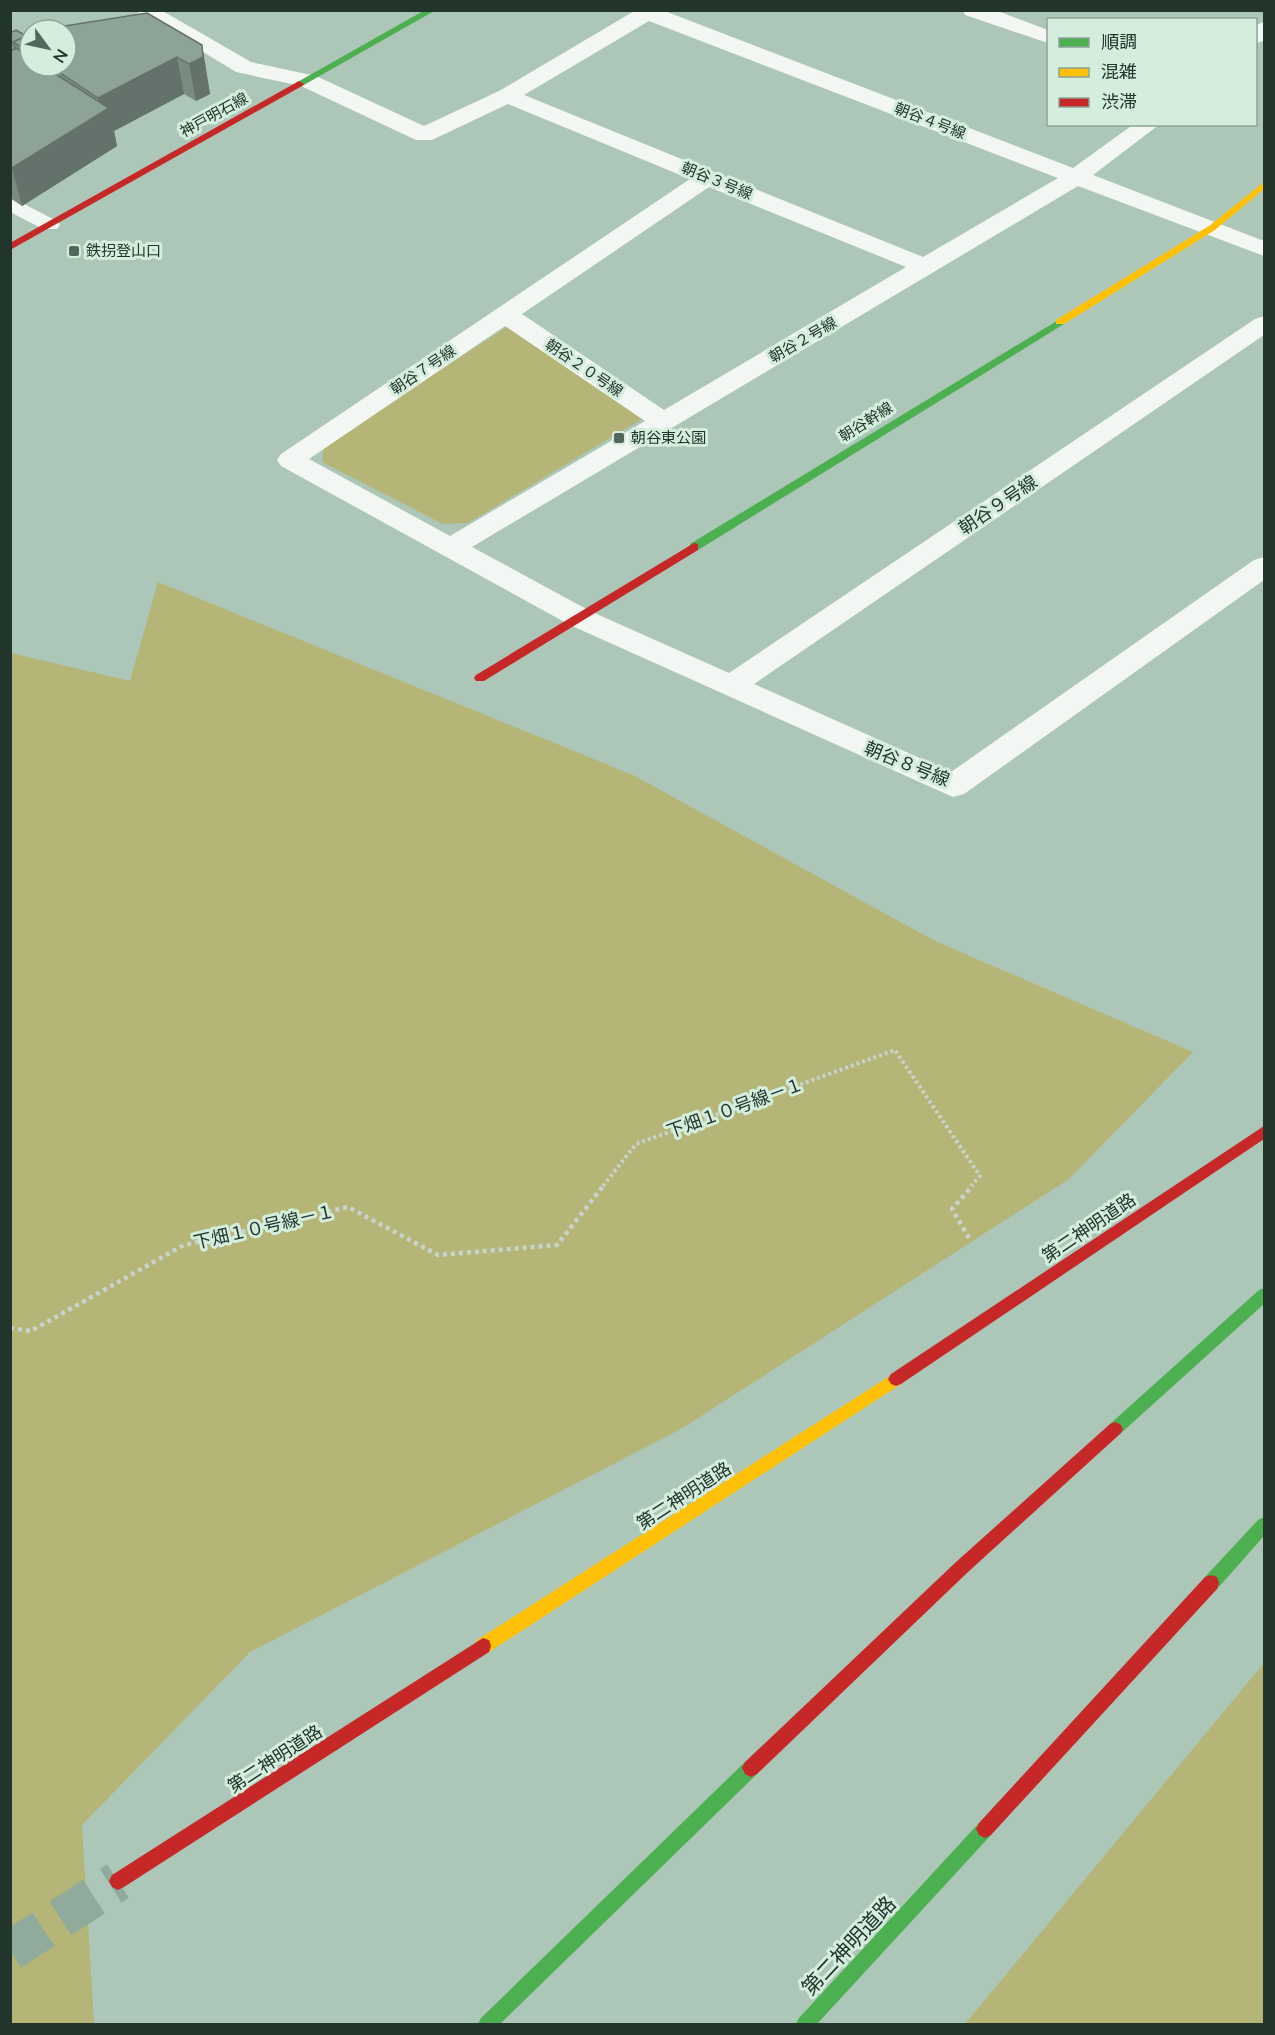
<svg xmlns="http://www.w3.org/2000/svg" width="1275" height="2035" viewBox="0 0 1275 2035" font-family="Lato,'Noto Sans JP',sans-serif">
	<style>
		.green { fill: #b4b576 }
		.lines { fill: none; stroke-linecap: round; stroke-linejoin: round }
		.highway-tunnel { stroke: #90aa9b; stroke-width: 40; stroke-dasharray: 40 20; stroke-linecap: butt }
		.path-far1 { stroke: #c9d2cd; stroke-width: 4; stroke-dasharray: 3 3; stroke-linecap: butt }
		.path { stroke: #c9d2cd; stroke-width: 4.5; stroke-dasharray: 4 4; stroke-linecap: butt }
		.lane { fill: #f3f7f4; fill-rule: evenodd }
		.street { fill: #f3f7f4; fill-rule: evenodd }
		.fast { fill: #4caf50; fill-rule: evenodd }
		.slow { fill: #ffc107; fill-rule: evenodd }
		.jam { fill: #c62828; fill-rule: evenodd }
		.wall { fill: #7a8c82 }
		.shaded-wall { fill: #63726a }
		.building { fill: #8ea397; stroke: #63726a; stroke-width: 1.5 }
		.poi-dot { fill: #52685b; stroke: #d4eddd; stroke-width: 2 }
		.labels { text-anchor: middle; stroke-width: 6; stroke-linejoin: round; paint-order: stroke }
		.far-street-label { font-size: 15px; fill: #21352a; stroke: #d4eddd }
		.far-poi-label { font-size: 15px; fill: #21352a; stroke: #d4eddd; text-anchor: start }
		.street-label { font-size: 18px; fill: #21352a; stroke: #d4eddd }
		.near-street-label { font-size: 21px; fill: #21352a; stroke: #d4eddd }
	</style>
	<rect width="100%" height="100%" fill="#acc7b7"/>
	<path class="green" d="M508 326 642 419 468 523 443 524 322 462 324 445Z
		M158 582 633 775 935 941 1193 1052 1069 1179 681 1429 250 1652 82 1825 94 2024H11V653L130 681Z
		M1264 1663V2024H965Z"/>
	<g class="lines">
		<path class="highway-tunnel" d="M10 1951 118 1881"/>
		<path class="path-far1" d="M603 1186 636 1144 895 1050 980 1176 971 1186"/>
		<path class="path" d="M969 1238 952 1209 973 1185
			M10 1328 31 1331 184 1245 348 1207 438 1255 557 1245 604 1185"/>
		<path class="lane" d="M10 197 57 221 60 225 57 229H43L10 212Z"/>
		<path class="street" d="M134 10H161L251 62 316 76 424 126 499 91 636 10H662L1073 168 1134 124H1160L1093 175 1264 241V256L1078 186 472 547 590 611 729 673 1255 319 1264 316V335L754 684 951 772 1254 560 1264 557V580L964 794 953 797 570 625 281 466 277 460 281 454 690 179 508 104 432 140H416L301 86 236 72ZM649 21 1058 178 923 257 524 95ZM709 187 906 267 664 410 522 314ZM505 326 645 421 450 536 309 459Z
			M963 10H995L1048 30V43L965 15Z
			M1264 22V41L1256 43V25Z"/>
		<path class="fast" d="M425 10H436L302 86 294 84Z
			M1060 319 1064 320V324L698 550H690V544Z
			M1264 1288V1304L1120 1434 1115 1436 1110 1434 1107 1429 1110 1424 1259 1290Z
			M1264 1517V1536L1217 1589 1211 1591 1205 1589 1203 1583 1205 1577 1258 1520Z
			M751 1759 757 1762 760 1768 757 1774 500 2024H478L481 2018 745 1762Z
			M985 1820 991 1823 994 1829 991 1835 817 2024H796L799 2018 979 1823Z"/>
		<path class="slow" d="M1264 182V189L1215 230 1064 324H1056V320L1209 226Z
			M896 1372 901 1374 904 1379 901 1384 489 1652 483 1654 477 1652 475 1646 477 1640Z"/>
		<path class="jam" d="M299 81 304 84 302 86 10 250V243Z
			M694 543 698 544V550L484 681H476L474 678 476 675Z
			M1264 1126V1139L901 1384 896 1386 891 1384 888 1379 891 1374Z
			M1115 1422 1120 1424 1123 1429 1120 1434 968 1572 757 1774 751 1777 745 1774 742 1768 745 1762 956 1562 1110 1424Z
			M1211 1575 1217 1577 1219 1583 1217 1589 991 1835 985 1838 979 1835 976 1829 979 1823 1205 1577Z
			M483 1638 489 1640 491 1646 489 1652 124 1887 118 1890 112 1887 109 1881 112 1875Z"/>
	</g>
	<path class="wall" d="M10 33 26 36 30 34V66H66L202 45 210 94 196 101 184 94 114 131 117 146 22 206 10 198Z"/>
	<path class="shaded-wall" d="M202 45 210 94 196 101 189 64Z
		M177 57 184 94 114 131 117 146 22 206 12 168 102 113 98 98Z"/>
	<path class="building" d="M147 13 202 45 203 57 189 64 177 57 98 98 50 66H66V30H39Z
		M16 30 26 36 13 42 15 49 10 51V33Z
		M30 34V53L13 42Z
		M16 48 30 57V66H43L109 108 12 168 10 167V51Z"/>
	<g class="poi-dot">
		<rect x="68" y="245" width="12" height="12" rx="3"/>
		<rect x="613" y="432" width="12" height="12" rx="3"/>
	</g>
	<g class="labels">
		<g class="far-street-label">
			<text transform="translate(214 115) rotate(-29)" y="5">神戸明石線</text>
			<text transform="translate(930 121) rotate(21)" y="5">朝谷４号線</text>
			<text transform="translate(717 181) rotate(22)" y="5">朝谷３号線</text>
			<text transform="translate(803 340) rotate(-30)" y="5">朝谷２号線</text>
			<text transform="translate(584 368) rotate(34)" y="5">朝谷２０号線</text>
			<text transform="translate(423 370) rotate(-34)" y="5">朝谷７号線</text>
			<text transform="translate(866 422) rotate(-32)" y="5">朝谷幹線</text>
		</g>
		<g class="far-poi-label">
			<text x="86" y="256">鉄拐登山口</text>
			<text x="631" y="443">朝谷東公園</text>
		</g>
		<g class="street-label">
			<text transform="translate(998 505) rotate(-34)" y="6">朝谷９号線</text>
			<text transform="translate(907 764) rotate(22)" y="6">朝谷８号線</text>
			<text transform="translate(735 1108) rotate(-20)" y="6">下畑１０号線－１</text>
			<text transform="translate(264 1227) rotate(-13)" y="6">下畑１０号線－１</text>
			<text transform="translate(1089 1228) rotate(-34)" y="6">第二神明道路</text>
			<text transform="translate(684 1496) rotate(-33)" y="6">第二神明道路</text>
			<text transform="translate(275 1759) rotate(-33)" y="6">第二神明道路</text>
		</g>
		<g class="near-street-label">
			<text transform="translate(849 1946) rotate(-47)" y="7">第二神明道路</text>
		</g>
	</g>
	<rect width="1275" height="2035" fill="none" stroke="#21352a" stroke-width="24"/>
	<rect x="1047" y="18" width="210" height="108" fill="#d4eddd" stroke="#8ca395" stroke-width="1.5"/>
	<rect x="1059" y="38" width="30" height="9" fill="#4caf50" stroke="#8ca395" stroke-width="1.5"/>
	<text x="1101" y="48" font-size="18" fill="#21352a">順調</text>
	<rect x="1059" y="68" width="30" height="9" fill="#ffc107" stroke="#8ca395" stroke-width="1.5"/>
	<text x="1101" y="78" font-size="18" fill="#21352a">混雑</text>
	<rect x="1059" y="98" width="30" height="9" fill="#c62828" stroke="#8ca395" stroke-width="1.5"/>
	<text x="1101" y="108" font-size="18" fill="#21352a">渋滞</text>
	<g transform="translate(48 48) rotate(123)"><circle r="28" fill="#d4eddd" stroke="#8ca395" stroke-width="1.5"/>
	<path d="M0-4.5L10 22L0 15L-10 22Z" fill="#52685b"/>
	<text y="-9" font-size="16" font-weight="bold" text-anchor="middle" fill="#21352a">N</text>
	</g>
</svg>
